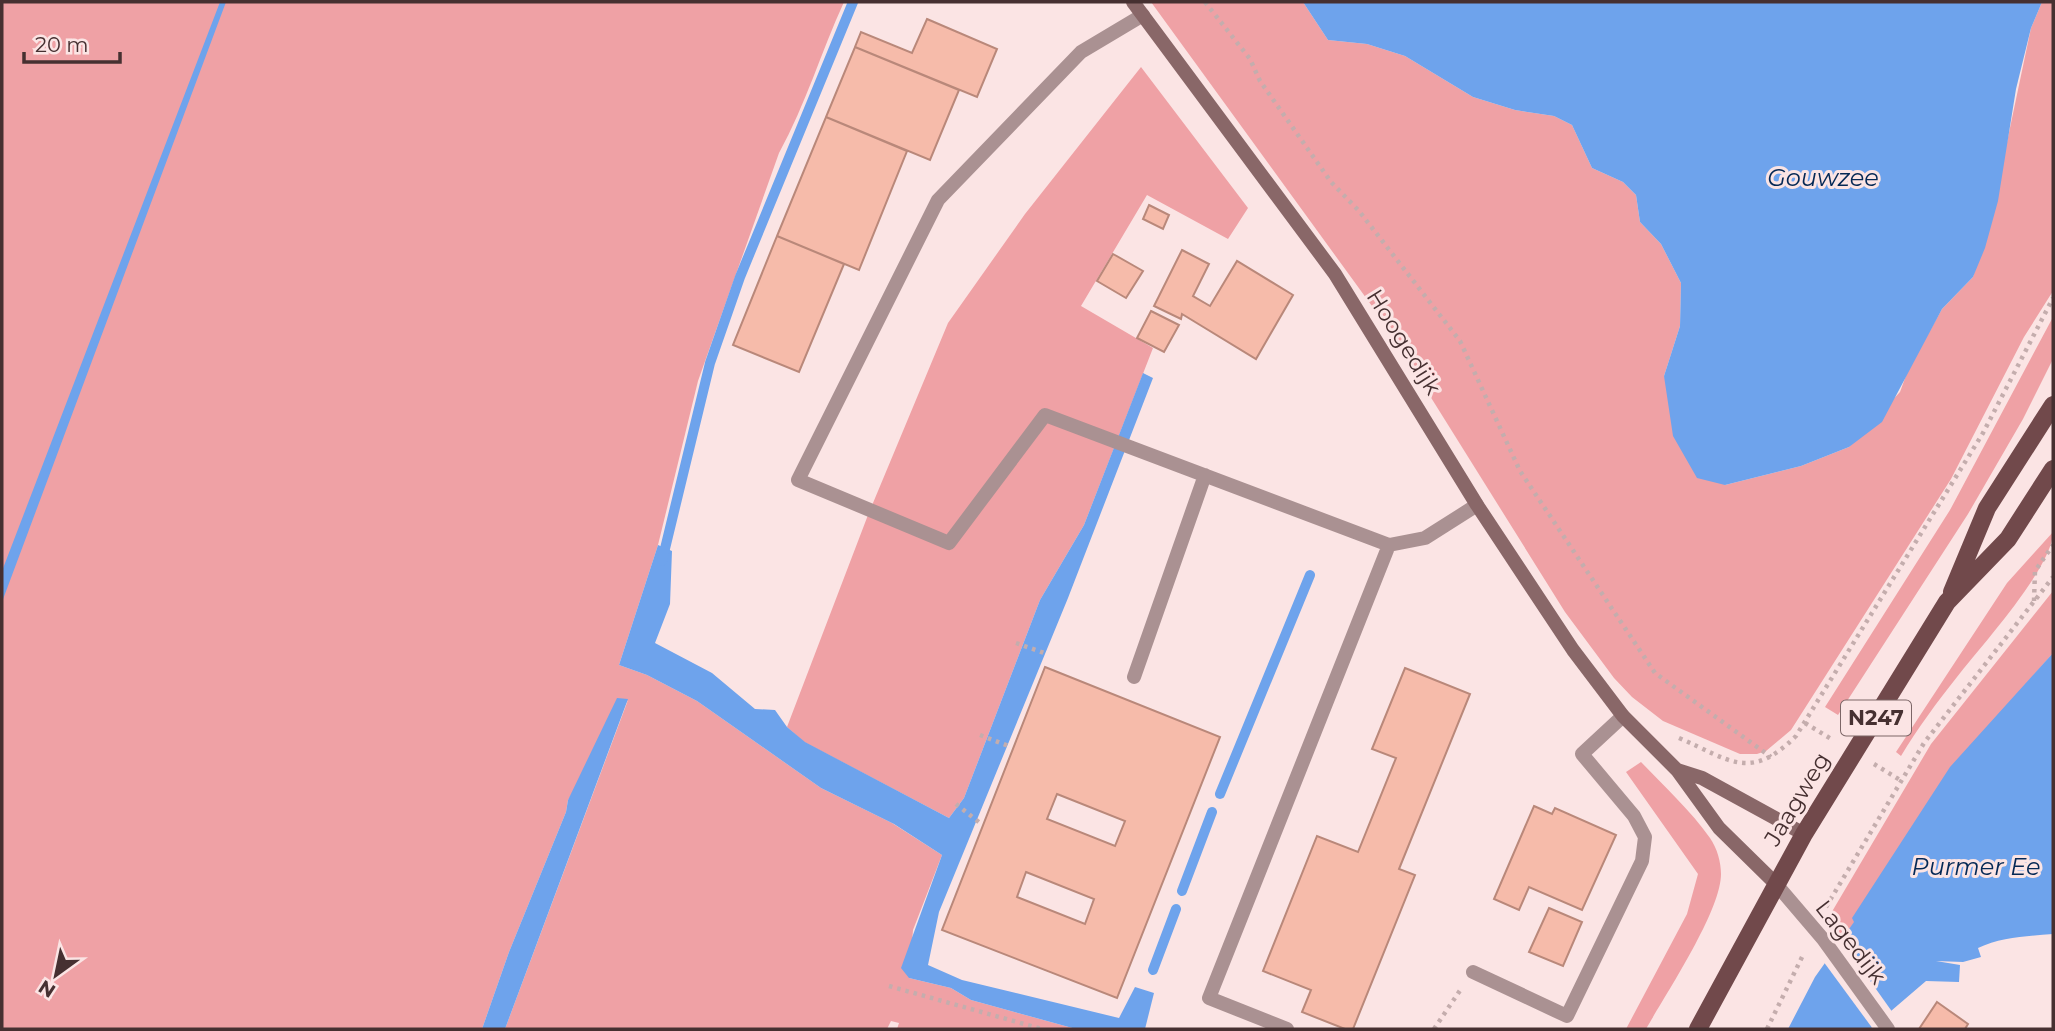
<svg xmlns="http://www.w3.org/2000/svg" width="2055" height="1031" viewBox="0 0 2055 1031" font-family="Montserrat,sans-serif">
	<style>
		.green { fill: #efa1a5 }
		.water { fill: #6ea3ec }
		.pier { fill: #fbe4e4 }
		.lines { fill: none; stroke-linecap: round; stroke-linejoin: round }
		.stream { stroke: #6ea3ec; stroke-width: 10 }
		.building { fill: #f6bbaa; stroke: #b9887a; stroke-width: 2; fill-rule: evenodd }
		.path { stroke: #c4adad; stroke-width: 4.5; stroke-dasharray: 3.5 5; stroke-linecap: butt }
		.lane { stroke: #aa9192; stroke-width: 14 }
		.street { stroke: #aa9192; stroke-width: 14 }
		.secondary { stroke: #896768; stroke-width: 14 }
		.primary { stroke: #71494b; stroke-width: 18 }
		.labels { text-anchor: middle; stroke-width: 6; stroke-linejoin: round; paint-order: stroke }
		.shield { fill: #fbe4e4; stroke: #7c6667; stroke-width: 2 }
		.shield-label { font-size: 21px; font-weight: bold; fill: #463031 }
		.street-label { font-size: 23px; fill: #463031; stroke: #fbe4e4 }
		.water-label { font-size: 24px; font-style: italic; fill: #042855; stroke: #fbe4e4 }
	</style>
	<rect width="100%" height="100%" fill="#fbe4e4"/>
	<path class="green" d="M2 2H844C821 52 806 104 779 153L698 381 658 545 619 665 647 675 697 701 821 788 892 823 942 855 913 930 909 978 951 988 971 1000 1076 1029H897L899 1023 891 1021 887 1029H505L628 700 568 800 566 812 509 952 482 1029H2Z
		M1151 2H1303L1328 40 1367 44 1405 56 1473 97 1515 110 1554 116 1572 125 1592 168 1623 182 1636 195 1640 222 1661 244 1681 283 1680 326 1664 376 1725 485 1801 466 1849 447 1900 392 1908 370 1942 309 1973 277 2007 142 2031 28 2042 2H2053V291L2024 337 1951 479 1791 730 1766 751 1757 754H1740L1663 721 1632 697 1614 678 1565 612 1385 324Z
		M1141 67 1248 208 1228 239 1147 195 1081 306 1153 348 1084 525 1040 600 964 798 949 818 804 742 787 727 868 515 948 323 1025 214Z
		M2053 317V359L2023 419 1968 514 1838 715 1825 707 1950 510Z
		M2053 532C2053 567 1981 646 1957 677 1937 702 1918 728 1901 756L1896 752 2007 583Z
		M2053 591V653L2025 685 1842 940 1829 923 1830 915 1931 744Z
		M1641 762C1664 786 1691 811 1710 838 1717 848 1721 862 1721 874 1721 911 1666 994 1646 1029H1626L1687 914 1698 874 1626 772Z"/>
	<path class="water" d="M220 2H226L2 602V571Z
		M1303 2H2042L2031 28 2016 89 1998 201 1985 248 1973 277 1942 309 1882 422 1849 447 1801 466 1725 485 1697 478 1673 436 1664 376 1680 326 1681 283 1661 244 1640 222 1636 195 1623 182 1592 168 1572 125 1554 116 1515 110 1473 97 1405 56 1367 44 1328 40Z
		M1143 373 1153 378 1068 598 939 912 928 965 962 980 1119 1018 1135 987 1154 993 1145 1029H1076L971 1000 951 988 909 978 901 968 942 855 894 824 821 788 697 701 647 675 619 665 658 545 672 551 670 604 655 643 712 673 755 709 775 710 787 727 805 742 949 818 964 798 1040 600 1084 525Z
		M2053 653V934C2028 936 2001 937 1978 948L1981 957 1963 962 1936 961 1960 965 1959 982 1926 981 1870 1029H1788L1815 977 1854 922 1852 918 1950 767Z
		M617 698 628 699 505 1029H482L509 952 566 812 568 800Z"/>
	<path class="pier" d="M1839 937 1893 1013 1873 1029 1823 961Z"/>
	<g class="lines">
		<path class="stream" d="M662 561 710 363 740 277 853 2
			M1220 794 1310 575
			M1182 891 1212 812
			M1153 970 1176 909"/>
	</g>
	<path class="building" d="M927 19 997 49 977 97 855 47 861 32 912 53Z
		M855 47 959 90 930 160 826 117Z
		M826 117 907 151 859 270 777 236Z
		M1149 205 1169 215 1163 229 1143 219Z
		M777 236 844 264 799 372 733 345Z
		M1182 250 1209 264 1193 296 1210 306 1237 261 1293 295 1256 359 1182 314 1181 319 1154 306Z
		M1113 254 1143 271 1126 298 1097 281Z
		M1151 311 1179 325 1164 352 1137 338Z
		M1045 667 1220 737 1117 998 942 930ZM1057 794 1125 821 1115 846 1047 819ZM1026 872 1094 899 1085 924 1017 897Z
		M1405 668 1470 694 1399 869 1415 875 1353 1029H1345L1302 1012 1311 990 1263 971 1317 836 1358 852 1396 758 1372 749Z
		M1534 806 1552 814 1555 808 1616 835 1582 910 1529 887 1519 910 1494 899Z
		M1549 908 1582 922 1563 966 1529 952Z
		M1937 1002 1968 1024 1965 1029H1919Z"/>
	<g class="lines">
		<path class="path" d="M1205 2 1250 59 1260 81 1331 182 1359 211 1460 341 1520 471 1655 673 1771 757
			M2034 601 2035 571 2053 545
			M1016 643 1047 654
			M1805 723 1833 740
			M980 735 1011 747
			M1679 738C1730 760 1750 782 1796 736L1983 433 2053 298
			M1874 764 1900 780
			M956 804 980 823
			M1826 907 1924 743 2053 577
			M889 986 1042 1029
			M1434 1029 1461 989
			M1767 1029 1804 953"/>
		<path class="lane" d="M1143 15 1081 52 938 200 798 480 949 543 1045 415 1389 545
			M1134 677 1205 475
			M1473 972 1567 1016 1642 861 1645 837 1634 816 1582 754 1623 716
			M1287 1029 1209 998 1389 545 1425 538 1477 505"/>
		<path class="street" d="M1776 884 1823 939 1888 1029"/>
		<path class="secondary" d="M1133 2 1335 274 1477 505 1573 650 1623 716 1677 770 1719 828 1776 884
			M1677 770 1702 778 1804 834"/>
		<path class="primary" d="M1952 592 1987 508 2053 405
			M1698 1029 1804 834 1947 602 2008 539 2053 469"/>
	</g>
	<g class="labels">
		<rect class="shield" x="1841" y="700.5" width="70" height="35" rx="5"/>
		<g class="shield-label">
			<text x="1876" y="725">N247</text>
		</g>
		<g class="street-label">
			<text transform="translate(1404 342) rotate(58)" y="8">Hoogedijk</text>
			<text transform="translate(1797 799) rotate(-59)" y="8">Jaagweg</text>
			<text transform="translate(1851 942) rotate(52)" y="8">Lagedijk</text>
		</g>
		<g class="water-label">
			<text x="1823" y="186">Gouwzee</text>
			<text x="1976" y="875">Purmer Ee</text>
		</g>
	</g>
	<rect width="2055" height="1031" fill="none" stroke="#463031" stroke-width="7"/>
	<g transform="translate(56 975) rotate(213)" stroke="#fbe4e4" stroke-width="5" paint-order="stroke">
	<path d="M0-5L12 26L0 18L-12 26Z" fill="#463031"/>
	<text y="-10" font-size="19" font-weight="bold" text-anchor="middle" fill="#463031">N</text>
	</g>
	<path d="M24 52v10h96v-10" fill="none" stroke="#463031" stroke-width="3.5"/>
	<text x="35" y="52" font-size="21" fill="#463031" stroke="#fbe4e4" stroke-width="5" paint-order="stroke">20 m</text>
</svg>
